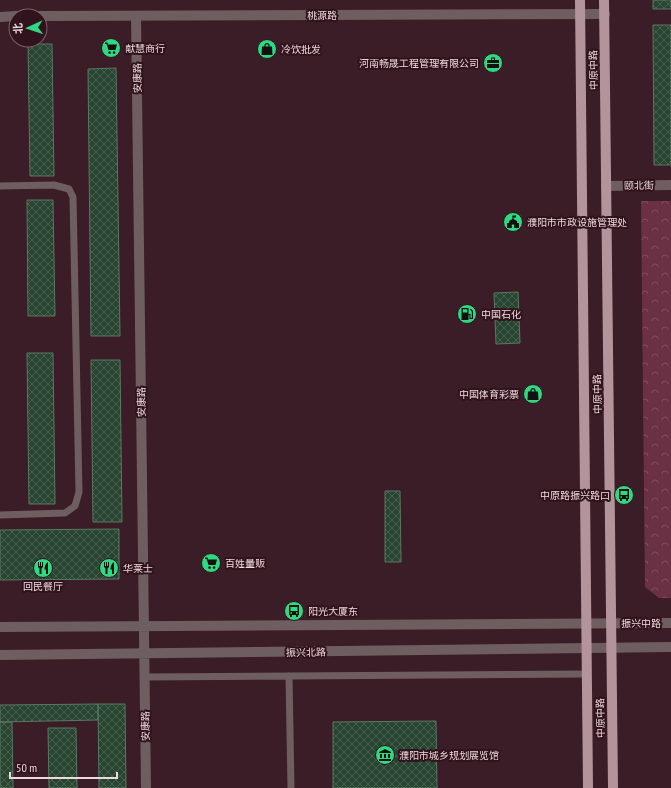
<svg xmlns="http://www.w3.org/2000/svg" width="671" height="788" viewBox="0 0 671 788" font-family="'PT Sans Narrow','Noto Sans SC',sans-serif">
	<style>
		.park { fill: url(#park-crowns) }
		.building { fill: url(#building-cross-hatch); stroke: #5a7864 }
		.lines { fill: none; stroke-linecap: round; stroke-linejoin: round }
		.service { stroke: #6e5e62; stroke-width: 7 }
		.minor { stroke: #6e5e62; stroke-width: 10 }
		.tertiary { stroke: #6e5e62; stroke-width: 10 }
		.primary { stroke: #b4949c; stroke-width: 10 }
		.labels { text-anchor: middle; stroke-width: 4; stroke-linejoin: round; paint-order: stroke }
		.street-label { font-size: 10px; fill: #edd8dd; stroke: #30131c }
		.poi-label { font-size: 10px; fill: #edd8dd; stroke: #30131c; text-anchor: start }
	</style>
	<defs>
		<pattern id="park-crowns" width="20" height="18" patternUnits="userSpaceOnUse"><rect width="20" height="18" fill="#6a3144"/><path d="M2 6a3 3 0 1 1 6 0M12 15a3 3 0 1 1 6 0" fill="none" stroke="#804e5f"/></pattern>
		<pattern id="building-cross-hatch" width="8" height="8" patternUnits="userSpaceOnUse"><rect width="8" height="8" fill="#284532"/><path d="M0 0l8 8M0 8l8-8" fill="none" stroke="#485f4f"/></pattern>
	</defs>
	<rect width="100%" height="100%" fill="#3a1d26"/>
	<path class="park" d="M641 201H671V598H659L645 587Z"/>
	<path class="building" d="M653 0H671V9H653Z
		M653 25H671V165H654Z
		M28 44H52L54 176H30Z
		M116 68 120 336H91L88 69Z
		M27 200H53L55 316H28Z
		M518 292 520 343 496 344 494 293Z
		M27 353H53L55 504H29Z
		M91 360H120L122 522H93Z
		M385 491H400L401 562H385Z
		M119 529V579L0 580V530Z
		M98 704V720L0 722V705Z
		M98 704H125L126 788H99Z
		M436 721 437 788H333V722Z
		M0 722H12L13 788H0Z
		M48 728H76L77 788H49Z"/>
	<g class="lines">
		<path class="service" d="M0 186 54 185 69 189 73 197 79 492 75 506 65 513 0 515
			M289 676 291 788
			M144 677 587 674"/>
		<path class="minor" d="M40 16 605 14
			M0 17 16 16
			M606 186 671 185"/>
		<path class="tertiary" d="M136 16 146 788
			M0 627 671 623
			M0 655 671 647"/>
		<path class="primary" d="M580 0 588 788
			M604 0 613 788"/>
	</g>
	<defs>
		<symbol id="supermarket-disc" viewBox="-11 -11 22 22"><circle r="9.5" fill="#2fd883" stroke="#30131c"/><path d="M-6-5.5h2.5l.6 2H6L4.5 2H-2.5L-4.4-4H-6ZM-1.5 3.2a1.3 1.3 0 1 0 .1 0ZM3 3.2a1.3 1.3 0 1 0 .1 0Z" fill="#111"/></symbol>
		<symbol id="shop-disc" viewBox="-11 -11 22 22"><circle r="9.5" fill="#2fd883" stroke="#30131c"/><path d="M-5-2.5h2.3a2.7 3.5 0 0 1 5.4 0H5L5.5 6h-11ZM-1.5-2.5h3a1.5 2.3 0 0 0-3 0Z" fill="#111"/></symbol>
		<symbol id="office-disc" viewBox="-11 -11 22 22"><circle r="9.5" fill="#2fd883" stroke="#30131c"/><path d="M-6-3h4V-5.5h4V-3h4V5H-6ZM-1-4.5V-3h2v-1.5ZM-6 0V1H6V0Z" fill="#111"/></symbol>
		<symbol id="civic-disc" viewBox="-11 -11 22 22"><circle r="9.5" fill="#2fd883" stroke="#30131c"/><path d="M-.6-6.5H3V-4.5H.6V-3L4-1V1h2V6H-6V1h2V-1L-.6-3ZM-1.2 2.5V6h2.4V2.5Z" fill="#111"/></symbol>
		<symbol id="fuel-disc" viewBox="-11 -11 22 22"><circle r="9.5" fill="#2fd883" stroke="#30131c"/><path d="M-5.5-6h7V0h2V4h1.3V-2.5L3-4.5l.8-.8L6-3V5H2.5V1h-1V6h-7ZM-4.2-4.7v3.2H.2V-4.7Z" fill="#111"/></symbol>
		<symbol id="bus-disc" viewBox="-11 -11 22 22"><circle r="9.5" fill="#2fd883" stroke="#30131c"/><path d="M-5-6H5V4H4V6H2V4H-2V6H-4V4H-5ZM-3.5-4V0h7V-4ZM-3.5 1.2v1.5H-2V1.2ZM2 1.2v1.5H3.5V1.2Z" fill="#111"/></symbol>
		<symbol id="restaurant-disc" viewBox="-11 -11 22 22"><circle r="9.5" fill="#2fd883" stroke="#30131c"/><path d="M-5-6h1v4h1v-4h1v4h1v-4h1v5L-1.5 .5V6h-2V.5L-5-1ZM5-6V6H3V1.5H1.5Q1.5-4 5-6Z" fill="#111"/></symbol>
		<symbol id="museum-disc" viewBox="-11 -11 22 22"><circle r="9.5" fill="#2fd883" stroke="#30131c"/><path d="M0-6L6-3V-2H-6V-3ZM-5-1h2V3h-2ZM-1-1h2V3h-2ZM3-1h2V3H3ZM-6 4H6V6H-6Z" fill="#111"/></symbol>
	</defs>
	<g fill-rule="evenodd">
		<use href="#supermarket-disc" x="100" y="37" width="22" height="22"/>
		<use href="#shop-disc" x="256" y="38" width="22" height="22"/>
		<use href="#office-disc" x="482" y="52" width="22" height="22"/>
		<use href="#civic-disc" x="502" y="211" width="22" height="22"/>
		<use href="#fuel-disc" x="456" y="303" width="22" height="22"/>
		<use href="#shop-disc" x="522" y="383" width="22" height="22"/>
		<use href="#bus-disc" x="613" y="484" width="22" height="22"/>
		<use href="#supermarket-disc" x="200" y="552" width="22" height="22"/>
		<use href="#restaurant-disc" x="32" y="557" width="22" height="22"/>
		<use href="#restaurant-disc" x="98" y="557" width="22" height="22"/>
		<use href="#bus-disc" x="283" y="600" width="22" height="22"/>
		<use href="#museum-disc" x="374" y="744" width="22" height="22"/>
	</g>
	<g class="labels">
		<g class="street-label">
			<text x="322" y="19">桃源路</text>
			<text transform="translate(593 70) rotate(-91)" y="4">中原中路</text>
			<text transform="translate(137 78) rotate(-91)" y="4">安康路</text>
			<text transform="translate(639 185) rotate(-1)" y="4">颐北街</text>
			<text transform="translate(597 394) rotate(-91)" y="4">中原中路</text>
			<text transform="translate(141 402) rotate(-91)" y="4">安康路</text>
			<text x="641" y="627">振兴中路</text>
			<text transform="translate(306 652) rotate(-1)" y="4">振兴北路</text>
			<text transform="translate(600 718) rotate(-91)" y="4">中原中路</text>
			<text transform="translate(145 726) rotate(-91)" y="4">安康路</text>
		</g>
		<g class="poi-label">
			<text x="125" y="52">献慧商行</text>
			<text x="281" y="53">冷饮批发</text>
			<text x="479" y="67" text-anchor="end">河南畅晟工程管理有限公司</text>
			<text x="527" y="226">濮阳市市政设施管理处</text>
			<text x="481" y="318">中国石化</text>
			<text x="519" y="398" text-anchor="end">中国体育彩票</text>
			<text x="610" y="499" text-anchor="end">中原路振兴路口</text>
			<text x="225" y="567">百姓量贩</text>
			<text x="123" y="572">华莱士</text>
			<text x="43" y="590" text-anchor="middle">回民餐厅</text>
			<text x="308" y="615">阳光大厦东</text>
			<text x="399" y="759">濮阳市城乡规划展览馆</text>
		</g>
	</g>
	<g transform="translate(28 28) rotate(267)"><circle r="19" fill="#30131c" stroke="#7c6269"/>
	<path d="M0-3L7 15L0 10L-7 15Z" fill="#2fd883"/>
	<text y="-6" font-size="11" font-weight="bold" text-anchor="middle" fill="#edd8dd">北</text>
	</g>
	<path d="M10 772v6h107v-6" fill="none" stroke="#edd8dd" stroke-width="2"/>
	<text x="16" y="772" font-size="12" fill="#edd8dd" stroke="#30131c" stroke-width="3" paint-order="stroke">50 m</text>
</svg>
